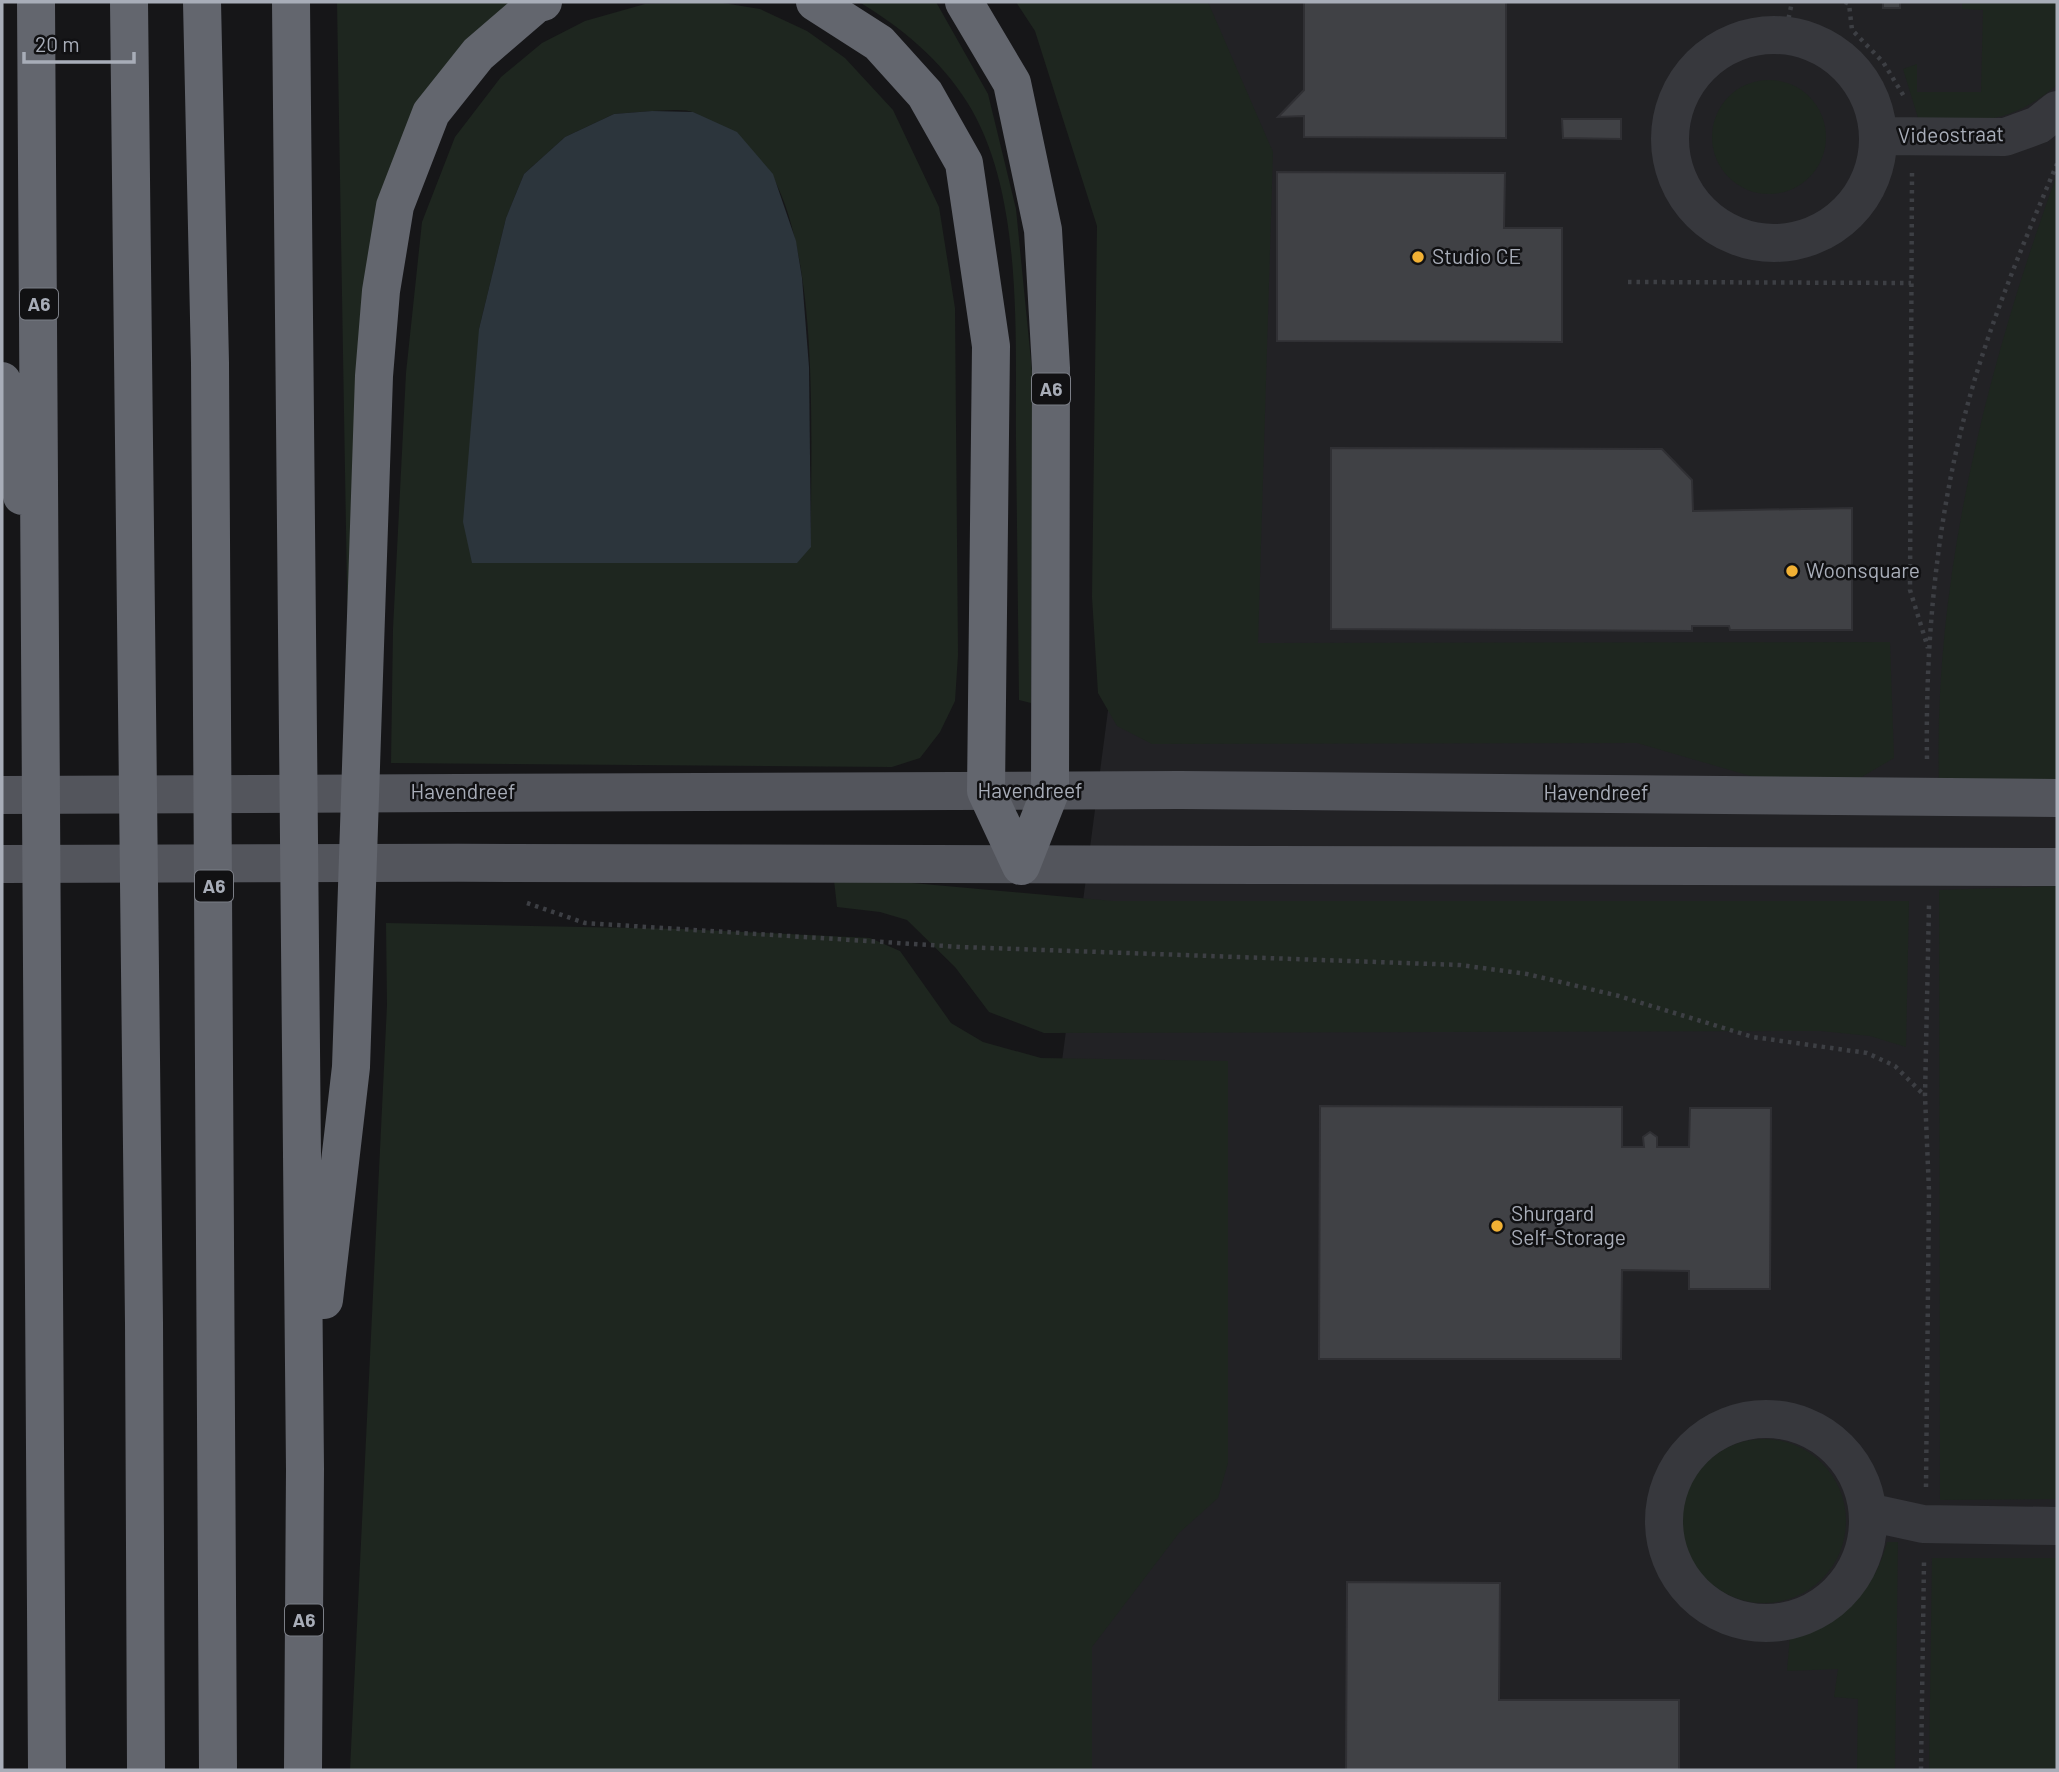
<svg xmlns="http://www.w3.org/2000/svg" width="2059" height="1772" viewBox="0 0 2059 1772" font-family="Barlow,sans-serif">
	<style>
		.built { fill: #222225 }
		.green { fill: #1e261f; fill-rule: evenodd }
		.water { fill: #2c353c }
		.building { fill: #404145; stroke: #303034; stroke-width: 2 }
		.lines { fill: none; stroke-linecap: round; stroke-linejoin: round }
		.path { stroke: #3d3f44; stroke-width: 4.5; stroke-dasharray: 3.5 5; stroke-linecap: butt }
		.minor { stroke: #37383d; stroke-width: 38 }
		.major { stroke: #53555c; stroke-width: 38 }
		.highway { stroke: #63666e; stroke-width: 38 }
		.poi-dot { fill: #f2b134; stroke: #111113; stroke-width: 2.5 }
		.labels { text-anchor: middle; stroke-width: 5; stroke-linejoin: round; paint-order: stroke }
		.shield { fill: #111113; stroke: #7b7e86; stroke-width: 2 }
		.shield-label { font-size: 19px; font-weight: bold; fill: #a8adb8 }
		.street-label { font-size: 21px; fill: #a8adb8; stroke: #111113 }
		.poi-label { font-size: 21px; fill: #a8adb8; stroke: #111113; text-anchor: start }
	</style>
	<rect width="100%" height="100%" fill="#161618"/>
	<path class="built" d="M1058 2H2057V1770H969L1173 215Z"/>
	<path class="green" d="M337 2H523L413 118 349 705Z
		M717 2 760 9 807 31 845 58 893 110 939 207 955 308 958 655 955 701 940 732 920 758 892 767 391 763 393 629 406 373 422 222 455 137 501 77 542 43 585 21 645 4ZM652 111C664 111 684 108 695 113 704 118 770 170 773 177 821 268 810 443 811 547L479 329 506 218 524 174 565 137 614 114Z
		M859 2H936L988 94 1016 209 1033 381 1031 703 1019 700C1018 613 1017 527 1016 440 1015 336 1024 192 967 102 941 60 901 27 859 2Z
		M1016 2H1208L1273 152 1258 643 1890 642 1894 758 1860 778 1754 777 1637 743 1152 744 1117 726 1098 693 1092 597 1097 226 1035 31Z
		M1962 2H2057V85C2008 126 1979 121 1919 121L1903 69 1917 64V92H1981L1983 10 1962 9Z
		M1712 137a57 57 0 1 1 114 0a57 57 0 1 1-114 0Z
		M2057 174V781H1939C1933 577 1988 364 2057 174Z
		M834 880H879L1113 901H1909L1906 1047 1870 1036 1821 1031 1044 1033 989 1012 955 967 907 920 880 912 837 907Z
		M2057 886V1499L1940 1500 1939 890Z
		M386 923 681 929 870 938 900 951 951 1023 983 1042 1041 1058 1228 1061V1463L1218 1498 1179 1533 1092 1647V1770H350L387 1005Z
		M1682 1521a82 82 0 1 1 164 0a82 82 0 1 1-164 0Z
		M1887 1542H1898L1895 1770H1857L1858 1699 1834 1697 1838 1669 1787 1671 1790 1636C1840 1624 1874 1593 1887 1542Z
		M1932 1558H2057V1770H1929Z"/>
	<path class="water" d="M652 111 693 112 737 132 773 174 796 241 802 278 809 367 811 547 797 563H472L463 522 479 329 506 218 524 174 565 137 614 114Z"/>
	<path class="building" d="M1304 2H1506V138L1304 137V116L1278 117 1304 90Z
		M1883 2H1900V8H1883Z
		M1562 119H1621V139L1563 138Z
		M1277 172 1505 173 1504 228H1562V342L1277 341Z
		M1331 448 1662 449 1692 480 1693 511 1852 508V630H1730L1729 626H1692V631L1331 629Z
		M1320 1106 1622 1107V1147H1644L1643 1137 1650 1132 1657 1137V1147H1689L1690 1108H1771L1770 1289H1689V1271L1622 1270 1621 1359H1319Z
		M1347 1582 1500 1583 1499 1700H1679V1770H1346Z"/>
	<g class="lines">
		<path class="path" d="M1845 2 1849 4 1852 30 1883 62 1905 98
			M1785 35 1792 2
			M1912 173 1910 590 1928 648
			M1628 282 1911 283
			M1927 759C1925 629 1939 496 1977 372 1999 301 2028 232 2057 164
			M527 903 585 923 961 947 1460 965 1527 974 1619 996 1753 1037 1867 1053 1895 1066 1925 1096
			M1926 1487 1929 1191 1925 1096 1929 905
			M1921 1770 1924 1562"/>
		<path class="minor" d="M1670 139a104 104 0 1 1 208 0a104 104 0 1 1-208 0Z
			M1879 136 2005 137 2038 125 2057 110
			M1664 1521a102 102 0 1 1 204 0a102 102 0 1 1-204 0Z
			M1868 1512 1923 1524 2057 1526"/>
		<path class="major" d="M2 795 1180 790 2057 798
			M2 864C687 860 1372 867 2057 867"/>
		<path class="highway" d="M36 2 47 1770
			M129 2 144 1323 146 1770
			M202 2 210 363 218 1770
			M291 2 305 1469 303 1770
			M815 2 879 43 925 94 964 163 991 346 986 791 1021 866
			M964 2 1012 83 1043 230 1051 368 1050 792 1021 866
			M2 381 22 496
			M324 1300 351 1067 374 376 381 291 395 206 431 113 478 54 536 4 543 2"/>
	</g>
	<g class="poi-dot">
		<circle cx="1418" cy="257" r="7"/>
		<circle cx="1792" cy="571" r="7"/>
		<circle cx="1497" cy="1226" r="7"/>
	</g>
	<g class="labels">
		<g class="shield">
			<rect x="20" y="288.5" width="38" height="31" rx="5"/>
			<rect x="1032" y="373.5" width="38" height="31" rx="5"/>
			<rect x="195" y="870.5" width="38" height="31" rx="5"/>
			<rect x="285" y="1604.5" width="38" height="31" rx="5"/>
		</g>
		<g class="shield-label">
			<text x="39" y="311">A6</text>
			<text x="1051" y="396">A6</text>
			<text x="214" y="893">A6</text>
			<text x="304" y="1627">A6</text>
		</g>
		<g class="street-label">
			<text transform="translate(1951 135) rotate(-1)" y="7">Videostraat</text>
			<text x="1030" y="798">Havendreef</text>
			<text x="463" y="799">Havendreef</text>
			<text x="1596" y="800">Havendreef</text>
		</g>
		<g class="poi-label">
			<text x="1432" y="264">Studio CE</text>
			<text x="1806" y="578">Woonsquare</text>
			<text x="1511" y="1221">Shurgard<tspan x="1511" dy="24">Self-Storage</tspan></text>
		</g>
	</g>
	<rect width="2059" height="1772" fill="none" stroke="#a8adb8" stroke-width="7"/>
	<path d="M24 52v10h110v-10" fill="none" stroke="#a8adb8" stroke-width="3.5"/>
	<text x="35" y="52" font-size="21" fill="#a8adb8" stroke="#111113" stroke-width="5" paint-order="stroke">20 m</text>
</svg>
